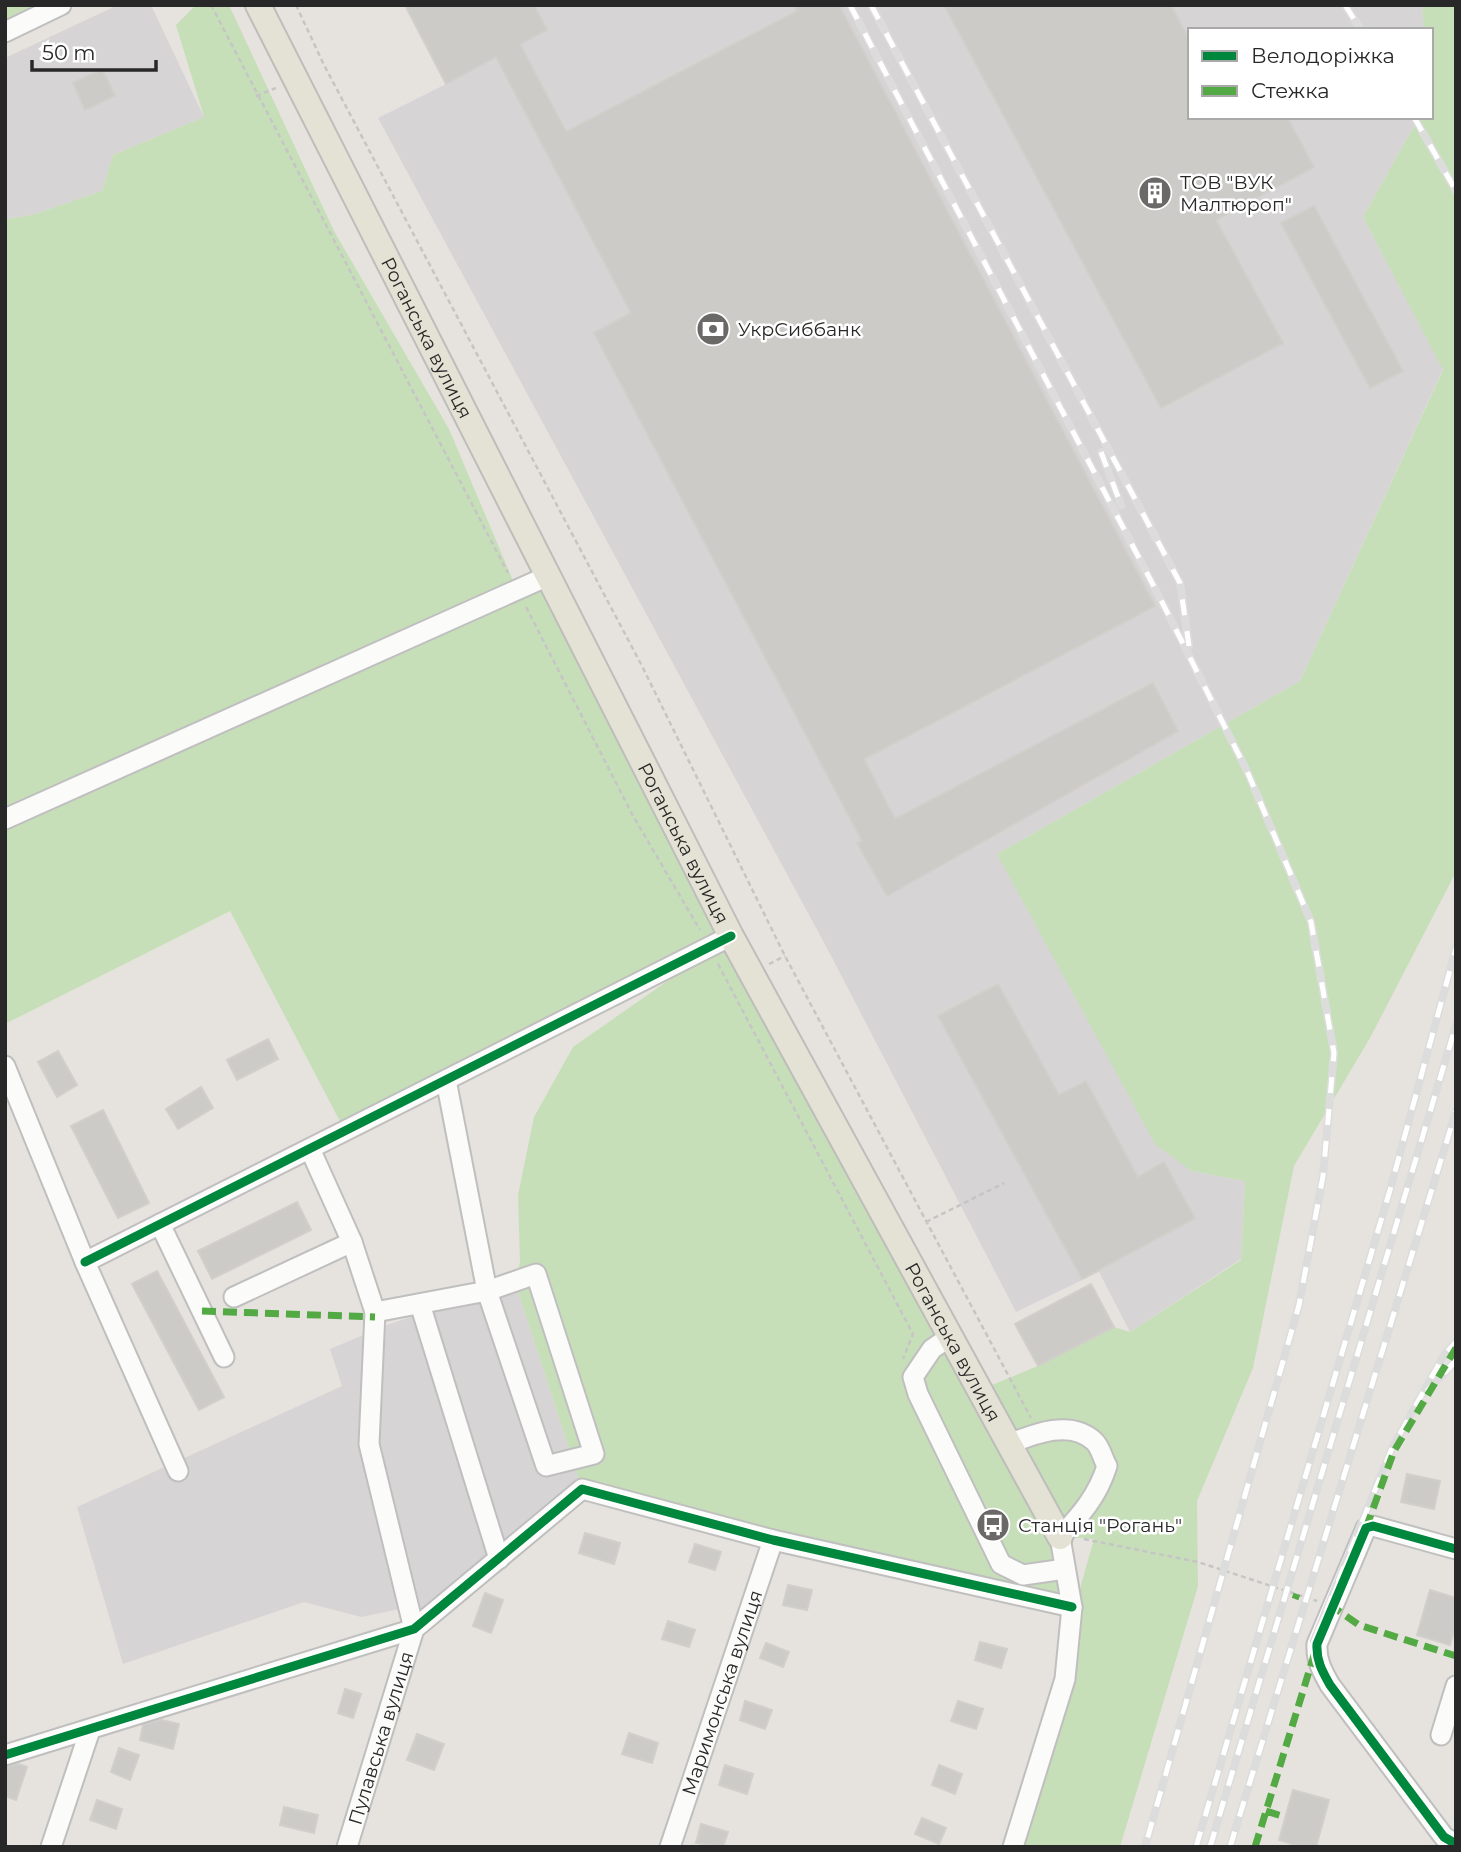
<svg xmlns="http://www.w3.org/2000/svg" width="1461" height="1852" viewBox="0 0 1461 1852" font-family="Montserrat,sans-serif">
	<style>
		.industrial { fill: #d7d4d5 }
		.green { fill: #c6dfb9 }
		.building { fill: #cdcbc7; stroke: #d1cfca; stroke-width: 2 }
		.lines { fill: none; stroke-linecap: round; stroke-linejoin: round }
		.minor-casing { stroke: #c0bfbf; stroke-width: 23 }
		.major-casing { stroke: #bfbdbc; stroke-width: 28 }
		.path { stroke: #c6c5c5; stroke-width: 2.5; stroke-dasharray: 5 3.5; stroke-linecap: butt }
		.minor { stroke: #fbfbfa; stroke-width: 19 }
		.major { stroke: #e4e2d4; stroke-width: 24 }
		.rail-casing { stroke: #dddcdd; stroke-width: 8 }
		.rail { stroke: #fff; stroke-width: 5; stroke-dasharray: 16; stroke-linecap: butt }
		.quiet { stroke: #53aa44; stroke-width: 7; stroke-dasharray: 14 7; stroke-linecap: butt }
		.cycleway-casing { stroke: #fff; stroke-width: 13 }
		.cycleway { stroke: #00873e; stroke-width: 9 }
		.labels { text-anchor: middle; stroke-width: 5; stroke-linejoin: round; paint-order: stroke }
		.poi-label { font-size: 19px; fill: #282828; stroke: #fff; text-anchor: start }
		.street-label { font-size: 19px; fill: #282828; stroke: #fff }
	</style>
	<rect width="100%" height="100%" fill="#e6e3de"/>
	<path class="industrial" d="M118 5H151L204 117 113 155 102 191 32 215 5 219V58Z
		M405 5H1422L1424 30H1190V117H1419L1363 217 1443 369 1300 681 997 854 1191 1171 1245 1181 1241 1259 1130 1332 1099 1272 1016 1312 828 950 378 118 446 84Z
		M515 1282 582 1489 414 1629 400 1609 361 1617 304 1602 123 1664 77 1507 342 1386 330 1349 387 1325Z"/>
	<path class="green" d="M5 5H61L5 32Z
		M196 5H229L334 231 449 429 517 590 548 576 980 1390 1038 1366 1114 1327 1130 1332 1241 1260 1245 1181 1191 1171 1155 1144 997 854 1300 681 1443 370 1363 217 1419 117H1431V30H1424L1422 5H1456V872L1370 1038 1294 1166 1253 1368 1197 1501 1198 1586 1120 1847H1013L1065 1679 1081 1585 1094 1539 1060 1537 1072 1607 582 1489 515 1282 520 1263 518 1195 534 1117 573 1047 726 940 345 1131 230 911 5 1024V219L32 215 102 191 113 155 204 117 176 25Z"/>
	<path class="building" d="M405 5H534L547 30 520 44 566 132 797 11 794 5H839L1155 606 864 759 895 819 1153 683 1178 731 887 896 857 843 862 841 594 333 631 313 496 57 446 84Z
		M944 5H1171L1190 41V117H1287L1314 167 1216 220 1283 343 1161 408Z
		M102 69 115 96 85 110 73 83Z
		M1314 206 1403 371 1370 388 1281 223Z
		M998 984 1059 1095 1086 1081 1138 1177 1164 1162 1195 1218 1082 1279 938 1016Z
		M268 1039 278 1059 237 1080 227 1060Z
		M58 1051 77 1085 57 1097 38 1062Z
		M201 1087 213 1108 178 1129 166 1109Z
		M103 1110 149 1203 118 1218 71 1126Z
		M297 1202 311 1230 212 1279 198 1251Z
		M157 1271 224 1397 199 1410 132 1284Z
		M1091 1284 1114 1327 1038 1366 1015 1324Z
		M1407 1474 1440 1481 1434 1509 1401 1502Z
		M585 1533 620 1543 614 1564 579 1553Z
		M695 1544 721 1552 715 1570 689 1562Z
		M788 1585 812 1590 807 1610 783 1605Z
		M1430 1590 1456 1598V1625L1450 1645 1417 1635Z
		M485 1593 503 1600 491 1633 473 1626Z
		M668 1621 695 1630 689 1647 662 1639Z
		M980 1642 1007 1649 1001 1668 975 1660Z
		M766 1643 789 1652 783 1667 760 1658Z
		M345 1689 361 1694 353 1718 338 1713Z
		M745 1701 772 1710 765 1729 740 1720Z
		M958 1701 983 1709 976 1729 951 1721Z
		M161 1720 179 1724 173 1749 140 1740 143 1725Z
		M629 1733 658 1743 652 1763 622 1754Z
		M417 1734 444 1744 434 1770 407 1760Z
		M119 1748 139 1755 130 1780 111 1772Z
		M18 1764 27 1767 16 1800 5 1796V1767Z
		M725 1765 753 1774 747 1794 719 1785Z
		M939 1765 962 1774 955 1794 932 1785Z
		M1293 1790 1329 1800 1316 1847H1301L1279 1840Z
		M97 1800 122 1809 116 1829 90 1820Z
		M284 1807 318 1815 314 1833 280 1825Z
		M922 1818 946 1828 939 1844 915 1834Z
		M701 1824 728 1832 723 1847 696 1843Z"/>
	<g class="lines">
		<defs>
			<g id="minor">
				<path d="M5 32 61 5"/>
				<path d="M5 819 548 576"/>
				<path d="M5 1066 85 1262 178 1471"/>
				<path d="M160 1224 224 1357"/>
				<path d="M352 1242 375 1312 487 1291 536 1274 594 1454 546 1466 487 1291 446 1080"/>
				<path d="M85 1262 731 936"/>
				<path d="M234 1297 352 1242 310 1149"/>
				<path d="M420 1304 499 1559"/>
				<path d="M951 1336 932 1349 913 1377 918 1394 1001 1564 1023 1575 1065 1569"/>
				<path d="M1009 1444C1034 1434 1070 1419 1094 1441 1100 1446 1103 1459 1107 1466 1098 1495 1081 1515 1060 1537L1072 1607 1065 1679 1013 1847"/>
				<path d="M1456 1549 1373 1526 1366 1528 1317 1644C1316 1660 1322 1671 1330 1685L1444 1837 1456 1844"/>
				<path d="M1441 1735 1456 1686"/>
				<path d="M5 1755 414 1629 582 1489 773 1540 1072 1607"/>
				<path d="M51 1847 90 1730"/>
				<path id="s1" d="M347 1847 414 1629 369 1444 375 1312"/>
				<path id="s2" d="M670 1847 773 1540"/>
			</g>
			<g id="major">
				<path id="s3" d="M258 5 731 936 1060 1537"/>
			</g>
		</defs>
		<use href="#minor" class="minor-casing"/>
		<use href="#major" class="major-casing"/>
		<path class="path" d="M211 5 508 573
			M296 5 324 65 642 666 785 956 1031 1418
			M256 96 276 88
			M526 607 632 814 700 930
			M718 964 913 1334 903 1359
			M769 964 785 956
			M926 1222 1004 1183
			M1084 1539 1198 1562 1317 1601"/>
		<use href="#minor" class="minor"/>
		<use href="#major" class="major"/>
		<defs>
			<path id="rail" d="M850 5 1162 602 1247 771 1311 922 1334 1053 1323 1176 1299 1305 1145 1847
				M871 5 1180 583 1189 646
				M1345 5 1361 30
				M1414 117 1456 191
				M1101 452 1121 505
				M1456 1360 1428 1390 1456 1361
				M1314 1641 1392 1448 1444 1355 1456 1342
				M1196 1847 1390 1190 1456 948
				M1210 1847 1456 1025
				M1230 1847 1456 1111"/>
		</defs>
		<use href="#rail" class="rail-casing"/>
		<use href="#rail" class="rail"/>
		<path class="quiet" d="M202 1311 375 1317
			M1366 1528 1394 1451 1456 1348
			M1295 1599 1297 1594
			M1329 1604 1359 1625 1456 1656
			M1266 1811 1285 1817
			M1255 1847 1315 1652"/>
		<defs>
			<path id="cycleway" d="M85 1262 731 936
				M1456 1549 1373 1526 1366 1528 1317 1644C1316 1660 1322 1671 1330 1685L1444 1837 1456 1844
				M5 1755 414 1629 582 1489 773 1540 1072 1607"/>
		</defs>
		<use href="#cycleway" class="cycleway-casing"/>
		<use href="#cycleway" class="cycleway"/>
	</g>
	<defs>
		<symbol id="building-disc" viewBox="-11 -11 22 22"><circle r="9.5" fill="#6a6968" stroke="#fff"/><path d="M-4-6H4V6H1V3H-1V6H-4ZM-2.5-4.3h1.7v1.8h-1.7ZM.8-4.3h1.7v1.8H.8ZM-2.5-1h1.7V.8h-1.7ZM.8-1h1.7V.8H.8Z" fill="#fff"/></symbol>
		<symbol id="bank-disc" viewBox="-11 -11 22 22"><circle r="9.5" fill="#6a6968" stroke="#fff"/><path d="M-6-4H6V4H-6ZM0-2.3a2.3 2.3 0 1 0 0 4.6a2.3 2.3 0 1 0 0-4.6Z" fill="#fff"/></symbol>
		<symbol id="bus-disc" viewBox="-11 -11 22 22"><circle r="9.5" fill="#6a6968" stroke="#fff"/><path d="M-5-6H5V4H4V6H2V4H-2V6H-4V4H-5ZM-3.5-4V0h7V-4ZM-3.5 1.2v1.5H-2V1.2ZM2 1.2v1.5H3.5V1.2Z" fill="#fff"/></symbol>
	</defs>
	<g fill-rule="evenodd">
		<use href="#building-disc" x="1136" y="174" width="38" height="38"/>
		<use href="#bank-disc" x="694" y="310" width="38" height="38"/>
		<use href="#bus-disc" x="974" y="1506" width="38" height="38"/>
	</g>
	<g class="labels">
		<g class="poi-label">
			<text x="1180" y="189">ТОВ "ВУК<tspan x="1180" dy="22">Малтюроп"</tspan></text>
			<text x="738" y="336">УкрСиббанк</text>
			<text x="1018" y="1532">Станція "Рогань"</text>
		</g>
		<g class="street-label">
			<text dy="7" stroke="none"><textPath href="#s3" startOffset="373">Роганська вулиця</textPath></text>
			<text dy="7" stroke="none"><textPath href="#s3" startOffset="940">Роганська вулиця</textPath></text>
			<text dy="7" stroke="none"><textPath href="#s3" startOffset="1507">Роганська вулиця</textPath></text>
			<text dy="7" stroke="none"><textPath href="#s2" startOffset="163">Маримонська вулиця</textPath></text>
			<text dy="7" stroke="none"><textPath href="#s1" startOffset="114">Пулавська вулиця</textPath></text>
		</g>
	</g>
	<rect width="1461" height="1852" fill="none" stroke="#282828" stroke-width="14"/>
	<rect x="1188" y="28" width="245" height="91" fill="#ffffff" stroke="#a9a9a9" stroke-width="2"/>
	<rect x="1202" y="51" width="35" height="10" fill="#00873e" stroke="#a9a9a9" stroke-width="2"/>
	<text x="1251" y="63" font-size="21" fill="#282828">Велодоріжка</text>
	<rect x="1202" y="86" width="35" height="10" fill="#53aa44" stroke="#a9a9a9" stroke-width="2"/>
	<text x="1251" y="98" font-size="21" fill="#282828">Стежка</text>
	<path d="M32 60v10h124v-10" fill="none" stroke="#282828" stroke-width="3.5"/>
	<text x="42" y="60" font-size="21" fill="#282828" stroke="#ffffff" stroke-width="5" paint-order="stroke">50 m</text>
</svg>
